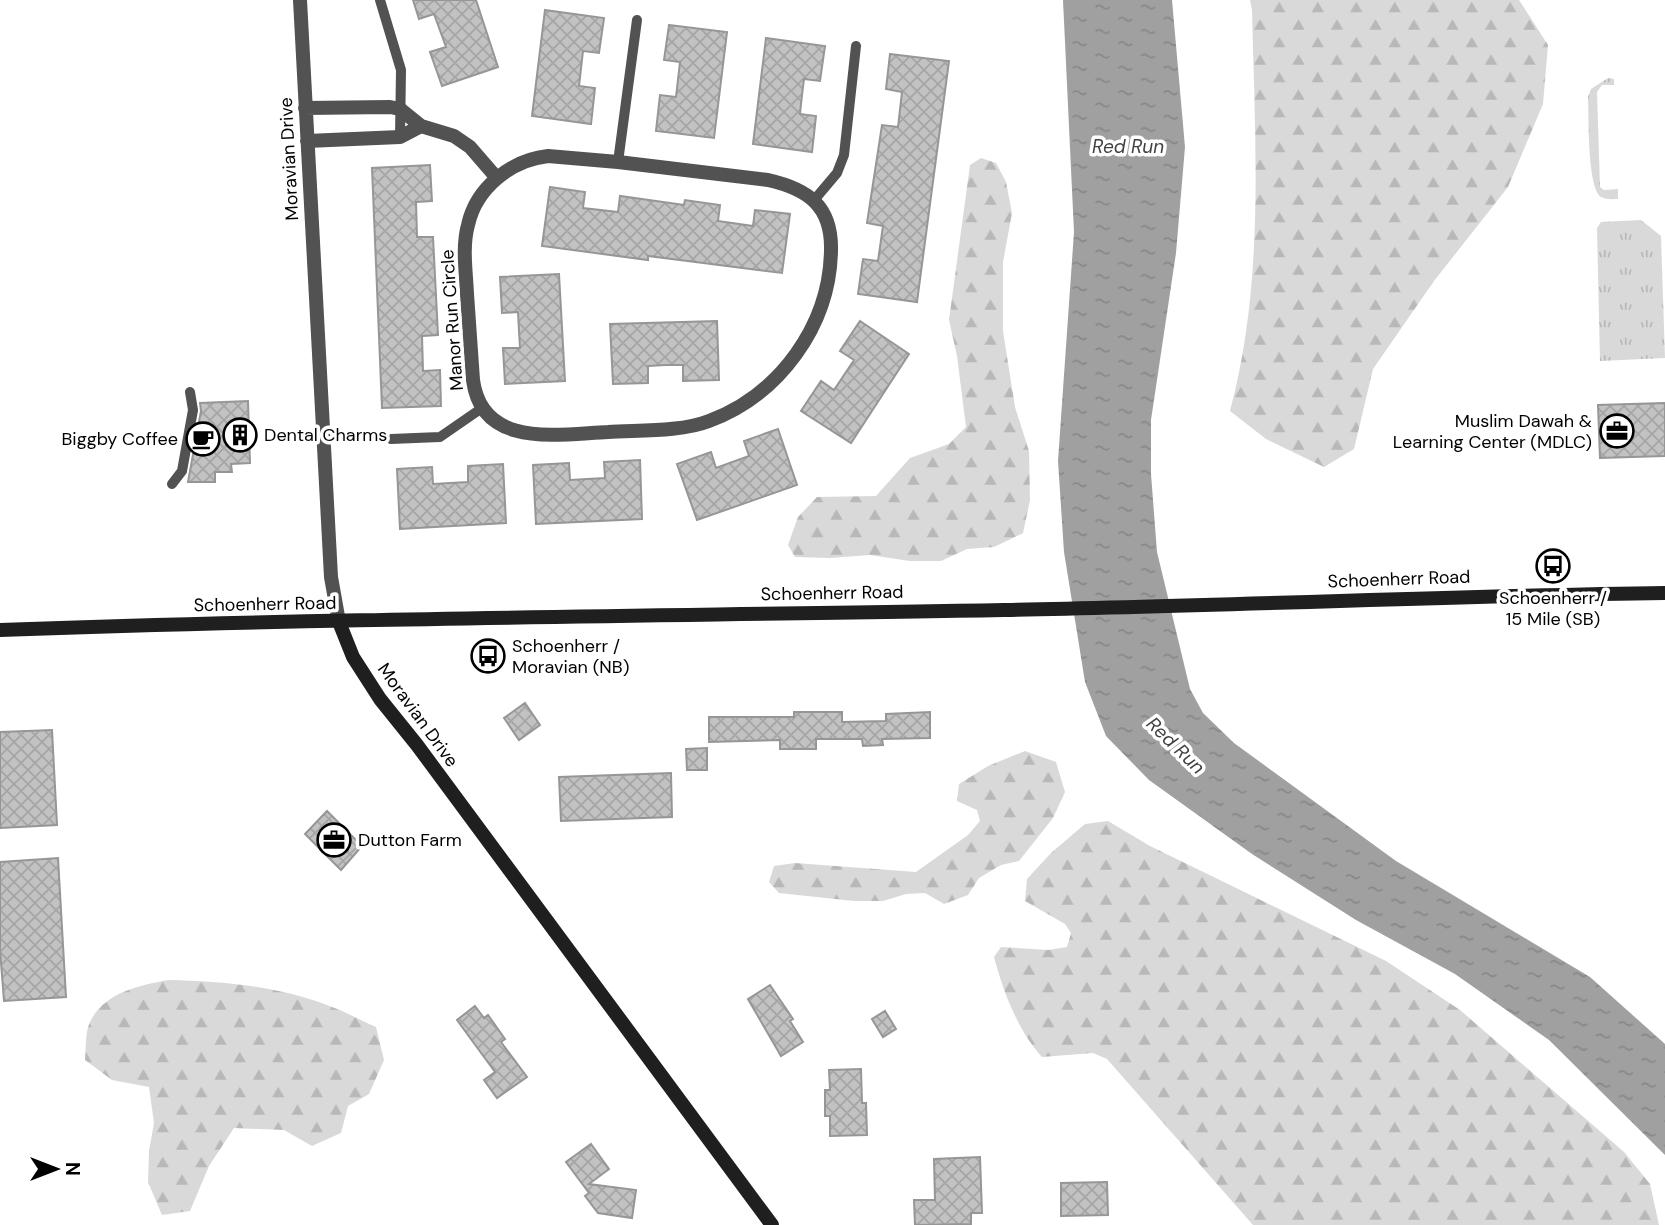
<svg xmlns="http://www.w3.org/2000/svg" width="1665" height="1225" viewBox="0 0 1665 1225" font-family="'DM Sans',sans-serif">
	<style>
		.grass { fill: url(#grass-tufts) }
		.forest { fill: url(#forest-firs) }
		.water { fill: url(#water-ripples) }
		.building { fill: url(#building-cross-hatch); stroke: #969696; stroke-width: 2 }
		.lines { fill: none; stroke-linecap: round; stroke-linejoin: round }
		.lane { stroke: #525252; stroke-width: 10 }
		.street { stroke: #525252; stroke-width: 14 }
		.secondary { stroke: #1f1f1f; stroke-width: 14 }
		.labels { text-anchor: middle; stroke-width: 7; stroke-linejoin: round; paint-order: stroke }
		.street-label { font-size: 18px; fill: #000; stroke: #fff }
		.poi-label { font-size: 18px; fill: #000; stroke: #fff; text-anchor: start }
		.water-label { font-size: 19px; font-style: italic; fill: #414141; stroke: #fff }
	</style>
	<defs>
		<pattern id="grass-tufts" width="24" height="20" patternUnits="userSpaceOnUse" patternTransform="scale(1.75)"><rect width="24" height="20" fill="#d9d9d9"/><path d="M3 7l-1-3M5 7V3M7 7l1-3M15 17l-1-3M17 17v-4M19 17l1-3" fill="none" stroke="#b8b8b8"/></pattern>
		<pattern id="forest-firs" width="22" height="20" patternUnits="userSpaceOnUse" patternTransform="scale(1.75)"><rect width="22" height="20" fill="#d9d9d9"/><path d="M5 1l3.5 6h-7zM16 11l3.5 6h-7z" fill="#b8b8b8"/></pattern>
		<pattern id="water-ripples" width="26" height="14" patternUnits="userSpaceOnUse" patternTransform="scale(1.75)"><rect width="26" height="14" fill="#a0a0a0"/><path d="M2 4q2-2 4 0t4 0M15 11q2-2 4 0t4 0" fill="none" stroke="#888"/></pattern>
		<pattern id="building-cross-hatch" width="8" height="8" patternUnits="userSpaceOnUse" patternTransform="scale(1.75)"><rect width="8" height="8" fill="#c2c2c2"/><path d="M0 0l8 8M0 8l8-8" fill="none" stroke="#a5a5a5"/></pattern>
	</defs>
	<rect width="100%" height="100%" fill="#fff"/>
	<path class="grass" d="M1608 78 1614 79V85H1602L1597 92 1600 187 1604 190 1618 189V199C1612 199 1607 200 1601 197 1587 187 1589 117 1588 97L1591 89Z
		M1641 220 1661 236 1665 358 1600 361 1597 228 1601 222Z"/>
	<path class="forest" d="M1250 0H1519L1548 45 1543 104 1508 187 1434 281 1373 369 1354 449 1324 467 1266 439 1230 411C1265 280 1255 144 1252 10Z
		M981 158 996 163 1006 182 1012 213 1003 262V331L1015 407 1029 451 1030 500 1023 533 994 547 967 549 941 561H910L870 555 830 558 795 557 788 545 798 517 817 497 876 496 910 458 949 444 966 427 957 356 949 320 970 165Z
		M1025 751 1056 762 1065 792 1053 818 1019 861 1001 865 979 878 968 895 944 904 925 893 906 894 883 901H854L779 893 769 882 774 866 795 863 916 872 968 835 980 821 977 810 957 801 959 784 988 766Z
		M1108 821 1150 846 1386 961 1460 1010 1624 1152 1650 1184 1659 1225H1253L1107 1059 1093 1053 1042 1057C1018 1031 1003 991 994 957L1001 947 1048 950 1067 947 1071 933 1065 924 1025 901 1027 879 1051 853 1085 824Z
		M168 980C221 981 277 986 327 1005 344 1011 360 1020 376 1027L384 1060 369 1094 348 1106 341 1133 312 1146 284 1130 234 1128 209 1166 190 1211 162 1215 148 1182 149 1151 154 1123 149 1087 112 1080 85 1060C86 1049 85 1032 90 1022 105 992 138 986 168 980Z"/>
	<path class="water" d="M1063 0H1172L1185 147 1176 253 1151 420V474L1157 552 1190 689 1203 713 1234 743 1396 861 1590 977 1665 1044V1155L1549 1040 1455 974 1356 920 1252 854 1149 780 1106 736 1085 682 1064 552 1058 461 1074 232Z"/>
	<path class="building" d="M413 0H476L498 67 442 86 430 52 446 47 434 14 419 19Z
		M545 10 604 18 599 53 583 51 579 86 595 88 591 124 532 116Z
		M669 25 727 32 714 138 656 131 660 95 676 97 680 62 664 60Z
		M766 38 825 46 820 81 804 79 802 95 800 114 816 116 812 152 753 144Z
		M890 54 949 61 917 302 858 294 863 259 878 261 883 226 867 223 882 125 898 127 902 92 886 89Z
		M430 165 432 201 416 202 417 237H433L438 335 422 336 423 371 440 370 441 406 382 408 372 168Z
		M550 187 585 192 583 208 618 212 620 196 684 205 685 200 720 205 718 221 753 226 755 210 790 214 782 273 648 256V260L542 246Z
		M559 274 565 381 505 384 503 348H520L519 331 518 312 502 313 500 277Z
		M717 321 719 380 683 381V365H666L648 366V383L613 384 610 324Z
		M860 321 909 354 851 443 801 411 821 381 834 390 854 360 840 351Z
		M248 401 250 463 231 464 232 472H215V482H188L201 411 200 403Z
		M1665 403V456L1600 458 1598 405Z
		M778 429 797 485 697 520 677 464 711 452 716 468 749 456 744 441Z
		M640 460 642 519 536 524 533 465 569 463 570 480 605 478 604 462Z
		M503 464 506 523 400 529 397 469 432 467 433 484 468 482V466Z
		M525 703 540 725 519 740 504 718Z
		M794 712H842V722L886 721V714L930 712V738L882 739 883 745 863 746 862 739H816V749H780V740L709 742V717H794Z
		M52 730 57 825 0 828V732Z
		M707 748V770H687L686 749Z
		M671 773 672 817 561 821 559 777Z
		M327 811 362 846 341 870 305 834Z
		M58 858 66 997 4 1001 0 950V862Z
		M770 985 793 1019 790 1021 803 1042 781 1056 748 999Z
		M475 1006 484 1018 488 1015 505 1039 501 1042 527 1077 497 1098 484 1080 495 1072 457 1020Z
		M885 1011 896 1029 883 1037 872 1019Z
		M861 1069 862 1103H866L867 1135 830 1136V1116H825V1090H830L829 1070Z
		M591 1144 609 1169 589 1184 636 1190 632 1218 598 1213 585 1196 589 1193 566 1162Z
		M980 1157 982 1213H971V1224L915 1225 914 1200H935L934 1159Z
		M1107 1182 1108 1215 1061 1216V1183Z"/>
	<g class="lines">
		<path class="lane" d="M380 0 401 70 400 137
			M618 162 637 20
			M815 199 837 173 844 155 856 46
			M391 439 440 437 482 408
			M172 484 182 471 193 410 190 392"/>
		<path class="street" d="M300 0 331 577 339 622
			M305 108 390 107 400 109 421 126 400 137 307 141
			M421 126 454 136 470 147 496 177
			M548 156 618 162 768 180C808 189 832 206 831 250 830 326 779 395 709 421 681 432 639 430 608 432 558 434 482 449 473 380 471 351 469 323 467 294 466 271 462 247 468 225 476 188 511 160 548 156Z"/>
		<path class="secondary" d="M339 622 353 657 380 699 417 745 772 1225
			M0 630C335 618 669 616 1004 610 1224 606 1445 596 1665 593"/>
	</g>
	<defs>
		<symbol id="office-ring" viewBox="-11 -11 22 22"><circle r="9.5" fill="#fff" stroke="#000" stroke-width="1.5"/><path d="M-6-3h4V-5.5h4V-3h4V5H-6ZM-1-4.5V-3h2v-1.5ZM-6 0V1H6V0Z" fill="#000"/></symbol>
		<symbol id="building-ring" viewBox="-11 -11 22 22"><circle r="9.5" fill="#fff" stroke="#000" stroke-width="1.5"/><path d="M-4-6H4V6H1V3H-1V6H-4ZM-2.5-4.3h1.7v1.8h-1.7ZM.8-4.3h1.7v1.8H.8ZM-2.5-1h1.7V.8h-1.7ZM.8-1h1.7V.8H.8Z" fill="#000"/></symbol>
		<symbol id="cafe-ring" viewBox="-11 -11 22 22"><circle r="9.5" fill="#fff" stroke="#000" stroke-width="1.5"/><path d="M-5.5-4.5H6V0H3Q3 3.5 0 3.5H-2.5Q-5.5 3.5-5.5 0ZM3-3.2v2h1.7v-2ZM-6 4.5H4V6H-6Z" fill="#000"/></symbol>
		<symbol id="bus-ring" viewBox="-11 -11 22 22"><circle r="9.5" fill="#fff" stroke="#000" stroke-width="1.5"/><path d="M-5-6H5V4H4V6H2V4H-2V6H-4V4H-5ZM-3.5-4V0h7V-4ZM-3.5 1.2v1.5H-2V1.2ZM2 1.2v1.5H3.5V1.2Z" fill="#000"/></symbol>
	</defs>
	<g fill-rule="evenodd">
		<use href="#office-ring" x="1598" y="412" width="38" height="38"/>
		<use href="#building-ring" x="221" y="416" width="38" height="38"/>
		<use href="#cafe-ring" x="184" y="420" width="38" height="38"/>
		<use href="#bus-ring" x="1534" y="547" width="38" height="38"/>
		<use href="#bus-ring" x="469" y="637" width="38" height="38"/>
		<use href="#office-ring" x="315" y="821" width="38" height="38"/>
	</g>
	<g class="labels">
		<g class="street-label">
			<text transform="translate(289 159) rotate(-93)" y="6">Moravian Drive</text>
			<text transform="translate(452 320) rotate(-94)" y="6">Manor Run Circle</text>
			<text transform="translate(1399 579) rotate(-2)" y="6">Schoenherr Road</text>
			<text transform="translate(832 593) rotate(-1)" y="6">Schoenherr Road</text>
			<text transform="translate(265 604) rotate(-1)" y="6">Schoenherr Road</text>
			<text transform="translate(418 715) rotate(54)" y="6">Moravian Drive</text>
		</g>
		<g class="poi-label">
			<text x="1592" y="427" text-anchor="end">Muslim Dawah &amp;<tspan x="1592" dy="21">Learning Center (MDLC)</tspan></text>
			<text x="264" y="441">Dental Charms</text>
			<text x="178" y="445" text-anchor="end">Biggby Coffee</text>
			<text x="1553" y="604" text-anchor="middle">Schoenherr /<tspan x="1553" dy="21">15 Mile (SB)</tspan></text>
			<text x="512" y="652">Schoenherr /<tspan x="512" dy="21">Moravian (NB)</tspan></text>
			<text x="358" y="846">Dutton Farm</text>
		</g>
		<g class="water-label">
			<text x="1128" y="153">Red Run</text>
			<text transform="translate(1176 745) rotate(44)" y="7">Red Run</text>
		</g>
	</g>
	<g transform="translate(56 1169) rotate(90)" stroke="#ffffff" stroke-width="5" paint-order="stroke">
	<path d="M0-5L12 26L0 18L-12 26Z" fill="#000000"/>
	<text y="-10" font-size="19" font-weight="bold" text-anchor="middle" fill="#000000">N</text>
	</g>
</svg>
